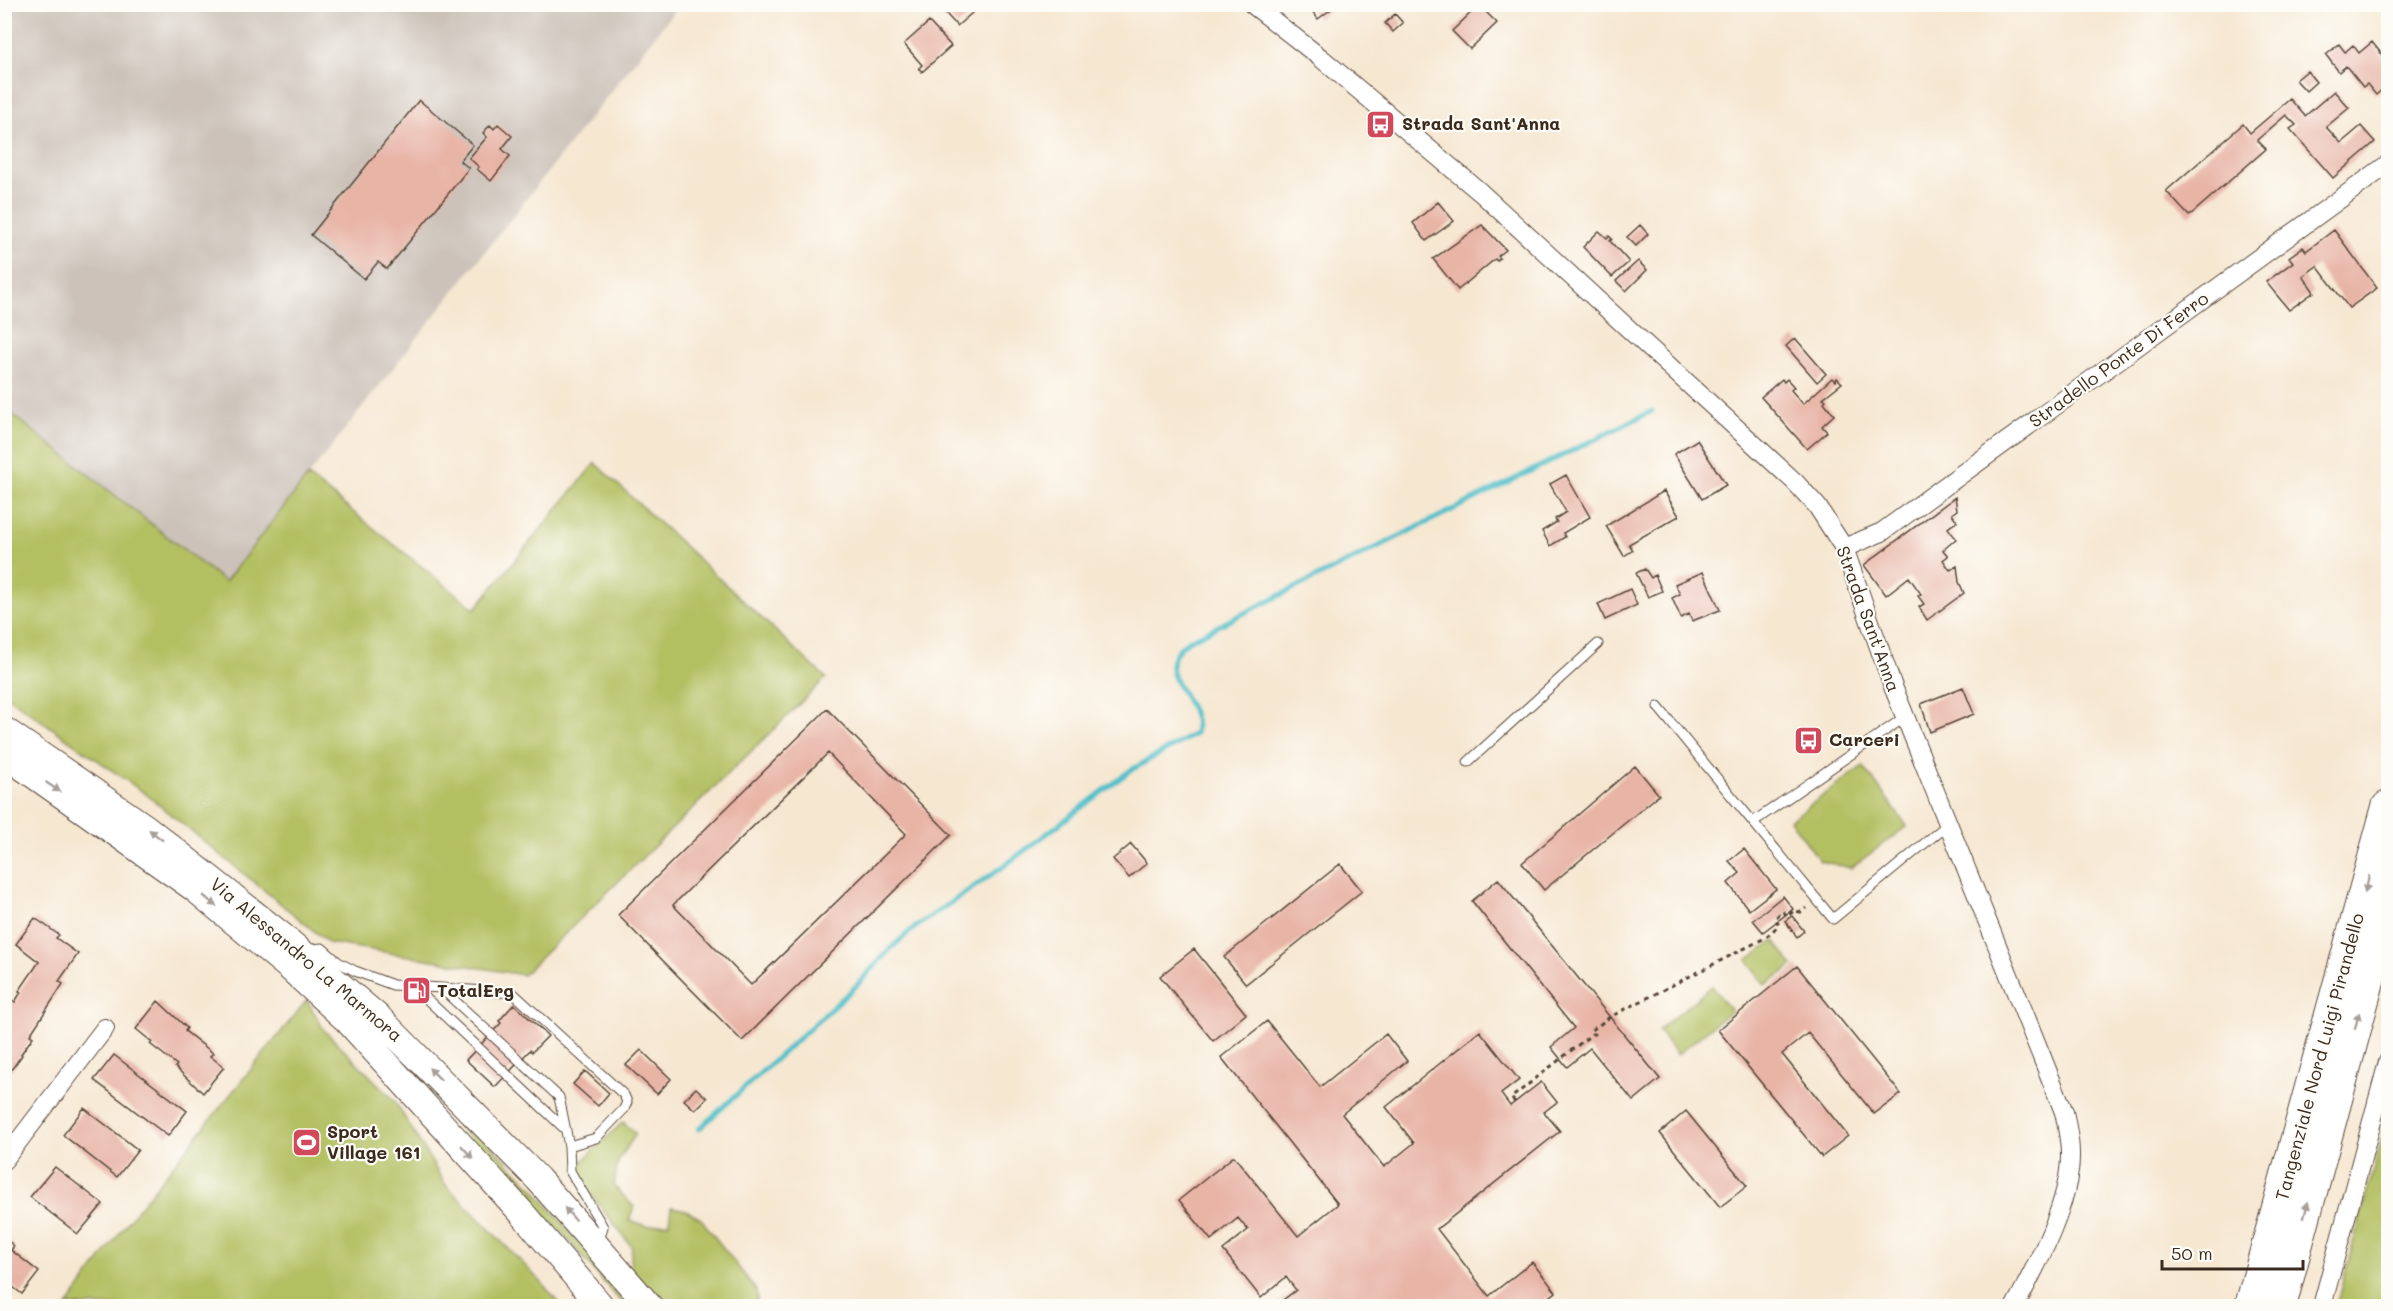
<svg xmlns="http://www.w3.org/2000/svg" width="2393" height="1311" viewBox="0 0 2393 1311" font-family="Mali,sans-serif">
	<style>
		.industrial { fill: #ccc2b9 }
		.green { fill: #b3c062; stroke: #777540; stroke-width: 1.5 }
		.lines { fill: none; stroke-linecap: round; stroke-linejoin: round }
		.stream { stroke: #51bfc9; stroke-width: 5 }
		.building { fill: #e8b4a6; fill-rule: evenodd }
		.service-casing { stroke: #574639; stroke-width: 11 }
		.minor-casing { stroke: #574639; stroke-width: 20 }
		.secondary-casing { stroke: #574639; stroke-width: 28 }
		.trunk-casing { stroke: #574639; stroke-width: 34 }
		.path { stroke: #574639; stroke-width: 3; stroke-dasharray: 4.5 4.5; stroke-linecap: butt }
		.service { stroke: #fff; stroke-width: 9 }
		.minor { stroke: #fff; stroke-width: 18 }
		.secondary { stroke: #fff; stroke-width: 26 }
		.trunk { stroke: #fff; stroke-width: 32 }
		.oneway { fill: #a79f9a }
		.labels { text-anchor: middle; stroke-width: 4.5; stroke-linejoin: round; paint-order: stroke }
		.poi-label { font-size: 18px; font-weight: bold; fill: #3b2a1e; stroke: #fdfcf7; text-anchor: start }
		.street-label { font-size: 18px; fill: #3b2a1e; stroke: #fdfcf7 }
	</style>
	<rect width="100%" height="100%" fill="#fdfcf7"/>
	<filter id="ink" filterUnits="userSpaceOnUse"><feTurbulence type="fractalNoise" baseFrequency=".0167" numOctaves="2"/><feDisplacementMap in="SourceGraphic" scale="12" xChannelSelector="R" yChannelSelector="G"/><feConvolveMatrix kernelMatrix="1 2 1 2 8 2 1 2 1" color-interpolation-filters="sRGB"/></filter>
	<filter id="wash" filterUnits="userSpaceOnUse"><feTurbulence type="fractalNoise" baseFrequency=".008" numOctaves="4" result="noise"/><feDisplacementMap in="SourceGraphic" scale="24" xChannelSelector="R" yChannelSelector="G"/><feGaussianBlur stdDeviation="1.35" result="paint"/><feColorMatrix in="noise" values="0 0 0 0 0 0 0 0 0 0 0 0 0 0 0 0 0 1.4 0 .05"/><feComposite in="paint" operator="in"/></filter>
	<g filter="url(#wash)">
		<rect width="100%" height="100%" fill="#f6e7d1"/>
		<path class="industrial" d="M4 5H679L225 582 5 408Z"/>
		<path class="green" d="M4 408 225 582 308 476 475 609 595 463 826 678 523 975 329 943 147 795 5 695Z
			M1863 766 1907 826 1851 868 1820 861 1790 820Z
			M1774 940 1793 966 1765 985 1747 960Z
			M1712 986 1731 1011 1677 1055 1658 1030Z
			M307 1000 324 1030 394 1100 445 1184 541 1282 561 1306H67L129 1220Z
			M412 1066 533 1188 632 1306H624L564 1235 516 1190 409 1071Z
			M2388 1116V1306H2336Z
			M623 1122 636 1134 618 1161 614 1186 634 1207 629 1220 647 1226 669 1223 671 1207 686 1210 701 1219 756 1290 758 1306H663L630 1268 632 1247 585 1187 575 1168Z"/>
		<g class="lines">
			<path class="stream" d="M699 1129 856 986 890 949 914 928 1004 866 1131 770 1195 734C1203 696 1145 674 1188 641L1652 411"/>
		</g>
		<g id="blocks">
			<path class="building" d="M1307 4H1338L1318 19Z
				M938 5H979L980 6 957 26Z
				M1479 5 1497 23 1470 49 1452 31Z
				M1395 14 1403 23 1393 32 1385 23Z
				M929 22 951 46 922 72 919 68 922 65 904 44Z
				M2372 42 2388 62V93L2384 88 2376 95 2367 84 2363 87 2346 66 2339 72 2326 55 2339 44 2345 52 2353 45 2359 53Z
				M2307 71 2316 82 2306 91 2296 80Z
				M2334 91 2349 108 2326 127 2341 143 2361 126 2375 142 2333 178 2290 129 2296 125 2286 115 2257 140 2266 149 2189 216 2166 191 2243 124 2250 133 2290 99 2305 116Z
				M419 100 473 145 460 161 469 168 387 269 378 262 364 279 311 235Z
				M498 124 512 136 502 149 510 156 491 181 477 169 479 167 469 158 487 137 483 133 490 125 494 129Z
				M1438 202 1454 221 1426 241 1413 223Z
				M1482 225 1506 250 1498 256 1500 258 1497 261 1495 259 1458 290 1433 259Z
				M1640 225 1648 234 1636 246 1627 237Z
				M2334 230 2377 288 2349 308 2317 266 2303 276 2314 292 2289 310 2266 282 2293 262 2289 257 2303 247 2306 251Z
				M1599 231 1607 238 1609 236 1612 239 1610 241 1629 262 1612 277 1583 247Z
				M1638 261 1647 270 1626 291 1616 281Z
				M1795 338 1826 374 1817 382 1786 346Z
				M1832 378 1835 381 1837 378 1842 383 1823 398 1826 400 1824 402 1834 415 1822 426 1827 432 1807 449 1761 397 1782 379 1784 382 1787 379 1794 387 1791 390 1803 404Z
				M1697 440 1726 485 1702 499 1674 454Z
				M1566 475 1590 517 1563 533 1565 537 1550 546 1542 531 1557 522 1555 519 1566 512 1550 484Z
				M1664 491 1679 516 1629 544 1633 550 1624 556 1606 526Z
				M1955 497 1957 510 1952 514 1957 521 1948 528 1956 539 1943 550 1948 556 1943 560 1950 570 1957 566 1959 582 1964 593 1927 620 1919 607 1924 604 1918 596 1921 594 1909 577 1886 595 1864 565Z
				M1645 569 1651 578 1655 575 1662 591 1648 597 1636 573Z
				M1703 572 1720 610 1692 621 1689 614 1681 618 1672 598 1680 594 1675 584Z
				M1630 589 1637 605 1605 620 1598 604Z
				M1963 687 1974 714 1930 732 1921 704Z
				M827 709 951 835 742 1041 618 915ZM828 753 906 834 751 985 673 905Z
				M1635 766 1659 795 1544 890 1522 863Z
				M1131 844 1147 863 1129 878 1113 859Z
				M1744 849 1776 889 1749 910 1728 883 1740 873 1729 861Z
				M1340 864 1362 891 1246 984 1224 957Z
				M1498 879 1660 1079 1633 1101 1590 1048 1567 1067 1551 1047 1574 1028 1472 901Z
				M1783 896 1793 909 1763 932 1753 920Z
				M1792 916 1804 931 1797 937 1785 921Z
				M35 918 59 935 56 938 78 954 59 981 63 984 30 1035 33 1037 21 1054 22 1055 4 1080V1017L7 1014 4 1010 12 1000 15 1002 21 992 19 991 39 962 16 944Z
				M1194 949 1246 1014 1213 1041 1160 976Z
				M1797 966 1901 1094 1874 1114 1808 1033 1782 1054 1848 1136 1822 1157 1718 1030Z
				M158 1001 187 1028 185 1031 213 1053 210 1056 224 1067 203 1093 175 1067 177 1065 150 1044 152 1042 136 1029Z
				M514 1004 548 1036 532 1052 530 1050 495 1087 466 1060 501 1023 499 1021Z
				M1267 1021 1320 1087 1386 1034 1407 1061 1342 1114 1384 1167 1414 1143 1386 1107 1480 1031 1519 1080 1501 1094 1510 1106 1541 1082 1557 1102 1544 1112 1560 1131 1437 1229 1489 1296 1532 1262 1556 1292 1538 1306H1275L1296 1290 1286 1277 1261 1298 1223 1250 1248 1230 1238 1218 1211 1240 1179 1200 1234 1156 1298 1236 1338 1204 1221 1057Z
				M641 1050 671 1079 657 1094 626 1065Z
				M114 1055 187 1111 168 1136 94 1080Z
				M585 1071 609 1093 598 1106 573 1084Z
				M696 1088 707 1098 695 1110 684 1100Z
				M84 1108 138 1150 117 1177 63 1135Z
				M1686 1111 1747 1186 1720 1207 1660 1133Z
				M55 1167 103 1204 78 1234 30 1197Z
				M5 1238 14 1246 11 1250 39 1272 22 1294 5 1281Z"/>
		</g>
	</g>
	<g filter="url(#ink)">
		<use href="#blocks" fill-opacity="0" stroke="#574639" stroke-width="1.5"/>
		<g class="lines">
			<defs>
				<path id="service" d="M1658 707 1753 822
					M1905 717 1753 822 1833 919 1948 824
					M1468 762 1598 644
					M305 950 322 948 338 962 355 971 393 985 441 988 559 1097 569 1146 570 1171 603 1227 598 1244
					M414 987 566 1130
					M441 988 513 993 624 1095 627 1102 624 1109 596 1138 569 1146"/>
				<path id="minor" d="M1252 4 1321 58 1480 192 1795 482 1817 506 1844 548 1892 684 2064 1112C2067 1126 2070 1140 2070 1154 2071 1201 2037 1265 2015 1306
					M1844 548 1882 532 2388 164
					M4 1160 105 1028
					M2322 1306 2388 1062"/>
				<path id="secondary" d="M4 730 145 827 281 935 380 1019 538 1179 649 1306
					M4 754 195 889 290 968 348 1021 522 1213 601 1306"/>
				<path id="trunk" d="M2251 1306 2388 807
					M2280 1306 2388 907"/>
			</defs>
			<use href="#service" class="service-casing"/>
			<use href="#minor" class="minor-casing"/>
			<use href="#secondary" class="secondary-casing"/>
			<use href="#trunk" class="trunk-casing"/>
			<path class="path" d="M1515 1102 1511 1098 1592 1034H1595L1592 1030 1610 1017 1765 938 1779 925 1775 918 1783 911 1787 916 1794 911 1801 912 1806 908"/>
			<use href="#service" class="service"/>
			<use href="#minor" class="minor"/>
			<use href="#secondary" class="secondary"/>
			<use href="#trunk" class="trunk"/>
		</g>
		<defs><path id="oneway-solid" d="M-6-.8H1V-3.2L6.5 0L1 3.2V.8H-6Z" transform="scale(1.5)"/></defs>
		<g class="oneway">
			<use href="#oneway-solid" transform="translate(53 787) rotate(34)"/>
			<use href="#oneway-solid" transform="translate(156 835) rotate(-142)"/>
			<use href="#oneway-solid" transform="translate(2367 884) rotate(105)"/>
			<use href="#oneway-solid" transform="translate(210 901) rotate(40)"/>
			<use href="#oneway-solid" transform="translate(2357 1021) rotate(-75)"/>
			<use href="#oneway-solid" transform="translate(435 1074) rotate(-135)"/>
			<use href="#oneway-solid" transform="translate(467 1152) rotate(48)"/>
			<use href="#oneway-solid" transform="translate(2306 1210) rotate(-75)"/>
			<use href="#oneway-solid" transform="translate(570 1214) rotate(-131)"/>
		</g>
	</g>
	<defs>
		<symbol id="bus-square" viewBox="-11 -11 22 22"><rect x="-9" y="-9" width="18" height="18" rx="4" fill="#d1495b" stroke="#fdfcf7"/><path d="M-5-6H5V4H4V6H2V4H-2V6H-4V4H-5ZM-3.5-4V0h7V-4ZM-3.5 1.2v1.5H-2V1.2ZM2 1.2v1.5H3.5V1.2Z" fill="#fff"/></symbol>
		<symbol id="fuel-square" viewBox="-11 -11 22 22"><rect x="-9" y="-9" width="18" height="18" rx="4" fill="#d1495b" stroke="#fdfcf7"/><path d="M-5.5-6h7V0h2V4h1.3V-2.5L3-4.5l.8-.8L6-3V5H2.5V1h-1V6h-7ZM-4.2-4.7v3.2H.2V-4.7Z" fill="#fff"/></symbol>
		<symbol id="stadium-square" viewBox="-11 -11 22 22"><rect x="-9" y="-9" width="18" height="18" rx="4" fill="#d1495b" stroke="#fdfcf7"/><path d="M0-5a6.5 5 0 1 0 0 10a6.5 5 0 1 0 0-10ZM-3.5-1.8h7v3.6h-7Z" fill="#fff"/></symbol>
	</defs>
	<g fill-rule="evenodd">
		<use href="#bus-square" x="1364" y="108" width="33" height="33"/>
		<use href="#bus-square" x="1792" y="724" width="33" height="33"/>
		<use href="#fuel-square" x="400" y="974" width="33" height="33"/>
		<use href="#stadium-square" x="290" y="1126" width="33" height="33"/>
	</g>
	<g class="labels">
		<g class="poi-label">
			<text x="1402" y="130">Strada Sant'Anna</text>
			<text x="1829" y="746">Carceri</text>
			<text x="437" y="997">TotalErg</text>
			<text x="327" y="1138">Sport<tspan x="327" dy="21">Village 161</tspan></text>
		</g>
		<g class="street-label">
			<text transform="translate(2119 360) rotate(-36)" y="6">Stradello Ponte Di Ferro</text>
			<text transform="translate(1868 619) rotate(70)" y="6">Strada Sant'Anna</text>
			<text transform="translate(306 960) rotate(40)" y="6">Via Alessandro La Marmora</text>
			<text transform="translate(2320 1057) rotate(-75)" y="6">Tangenziale Nord Luigi Pirandello</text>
		</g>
	</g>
	<rect width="2393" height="1311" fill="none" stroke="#fdfcf7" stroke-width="24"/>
	<path d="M2162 1260v9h141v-9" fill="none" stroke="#3b2a1e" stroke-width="3"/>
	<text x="2171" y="1260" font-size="18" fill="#3b2a1e" stroke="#fdfcf7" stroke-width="4.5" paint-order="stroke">50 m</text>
</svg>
